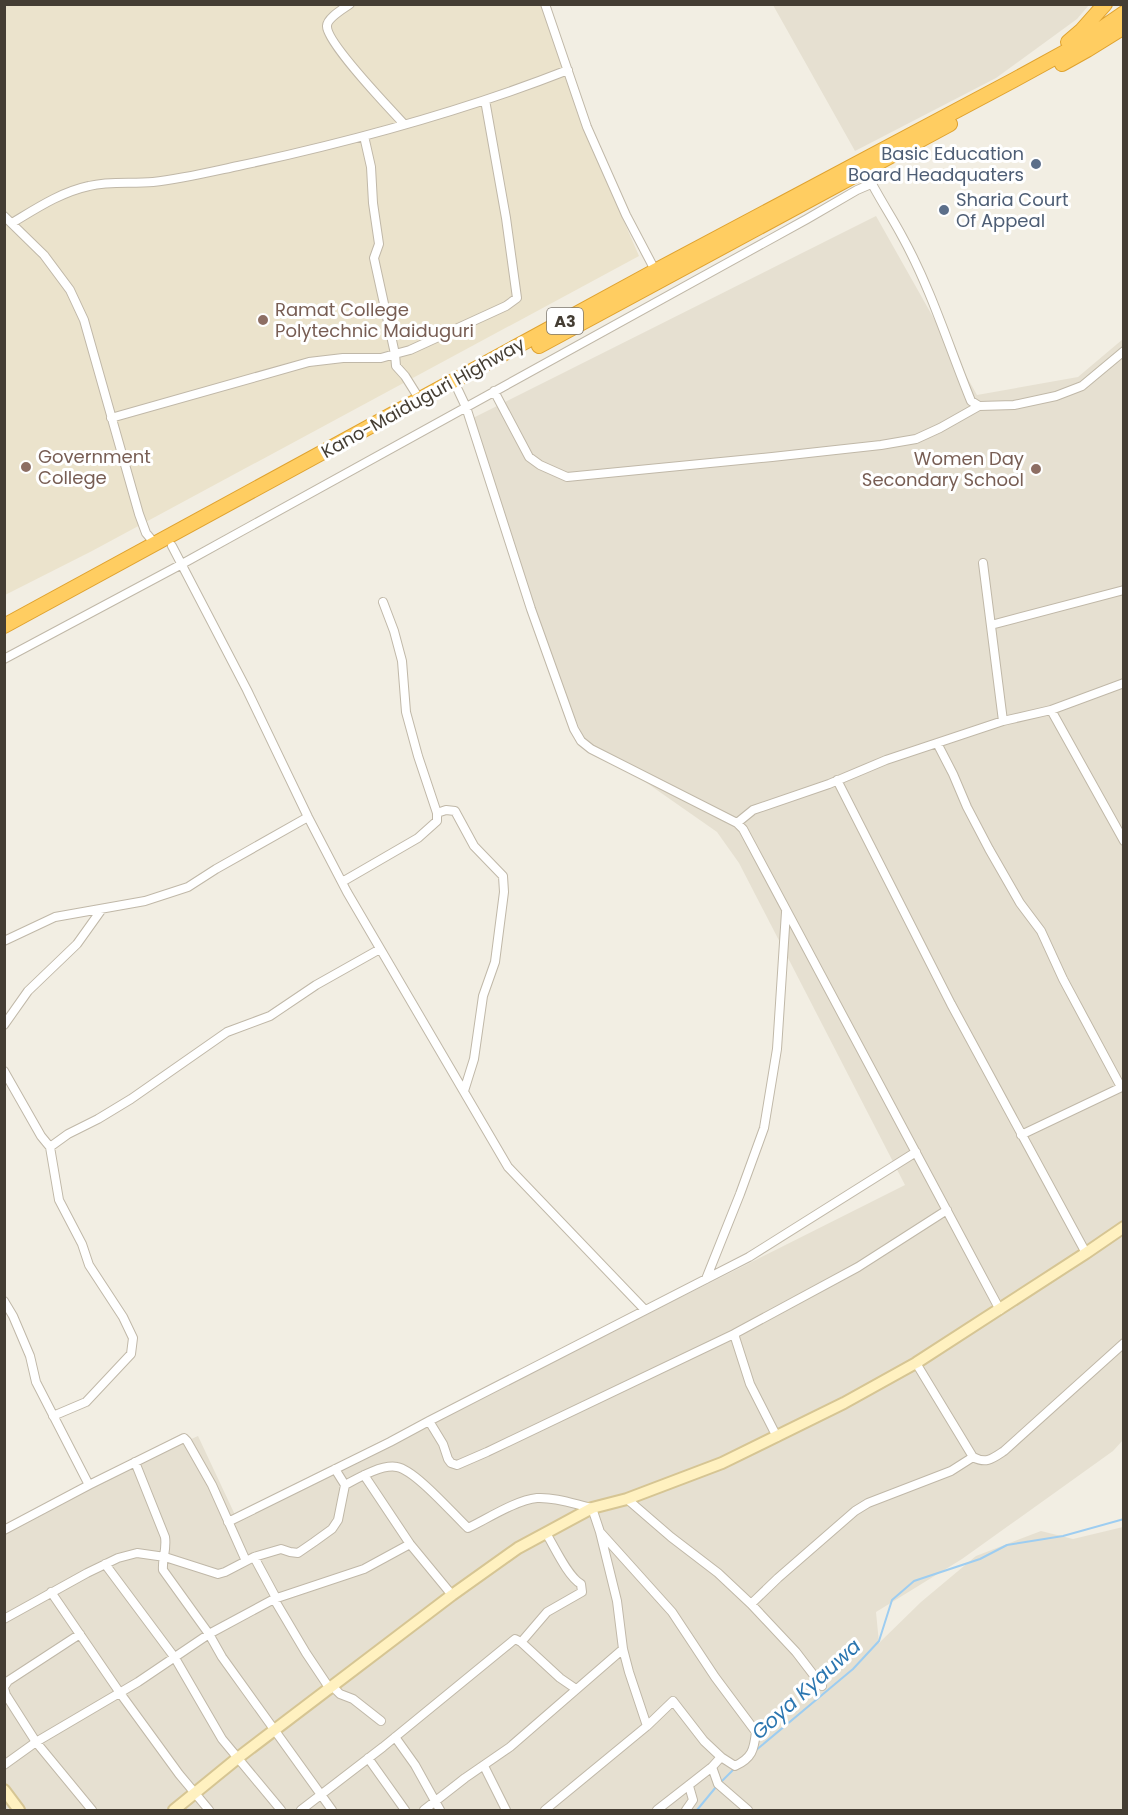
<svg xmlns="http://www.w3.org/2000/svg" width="1128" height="1815" viewBox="0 0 1128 1815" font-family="Poppins,sans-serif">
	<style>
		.residential { fill: #e6e0d1 }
		.education { fill: #ebe3cc }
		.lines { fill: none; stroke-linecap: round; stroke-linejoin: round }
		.stream { stroke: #9dcdf1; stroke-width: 2 }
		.street-casing { stroke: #c0b8a8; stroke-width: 10 }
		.secondary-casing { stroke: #d6c593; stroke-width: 14 }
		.highway-casing { stroke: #dfa22f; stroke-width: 16 }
		.street { stroke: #fff; stroke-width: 8 }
		.secondary { stroke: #fff1c0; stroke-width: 10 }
		.highway { stroke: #ffcd61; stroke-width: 14 }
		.service-dot { fill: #5c6f8a; stroke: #fff; stroke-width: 2 }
		.education-dot { fill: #8d6e63; stroke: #fff; stroke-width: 2 }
		.labels { text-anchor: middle; stroke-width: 6; stroke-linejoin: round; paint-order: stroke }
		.shield { fill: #fff; stroke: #7c7770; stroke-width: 1.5 }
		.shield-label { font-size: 16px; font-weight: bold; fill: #443d33 }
		.service-label { font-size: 18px; fill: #4e5e75; stroke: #fff; text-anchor: end }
		.education-label { font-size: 18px; fill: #785e54; stroke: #fff; text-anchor: start }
		.street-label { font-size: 18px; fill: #443d33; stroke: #fff }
		.water-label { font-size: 20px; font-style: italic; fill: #2b76b0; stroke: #fff }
	</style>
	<rect width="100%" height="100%" fill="#f2eee3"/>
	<path class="residential" d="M773 5H1089L1077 19 996 78 855 151Z
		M876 216 977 395 1078 377 1123 339V1440L1113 1451 962 1559 876 1612 879 1643 921 1602 976 1556 1041 1531 1073 1539 1123 1527V1810H5V1529L139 1463 198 1436 236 1517 355 1461 905 1185 739 863 717 832 584 739 529 608 471 419Z"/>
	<path class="education" d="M5 5H543L578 115 639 256 92 551 5 595Z"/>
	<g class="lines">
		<path class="stream" d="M755 1751 853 1669 879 1641 892 1600 914 1581 980 1559 1007 1545 1063 1536 1124 1519
			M720 1783 735 1768
			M697 1810 716 1787"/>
		<defs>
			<path id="street" d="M350 4C343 9 327 18 327 26 326 42 390 109 404 124
				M545 4 587 127 626 215 657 274
				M364 136 371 167 373 203 379 244 374 258 395 354 410 350 506 306 517 298 506 218 485 100
				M865 170C876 194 891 215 903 238 931 289 949 347 971 401L979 406
				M4 216 44 255 70 290 84 320 139 514 146 533 156 545
				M12 223C37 208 61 192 89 186 110 181 132 184 153 182 181 179 210 172 238 166 350 142 461 112 568 70
				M458 390 466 407 531 609 574 729 581 741 591 749 737 823 743 829 1000 1310
				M494 391 529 457 540 465 567 477 772 457 881 445 916 439 940 428 979 406 1014 405 1056 396 1082 386 1124 351
				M111 418 309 362 343 358H381L395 354 396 366 405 376 420 400
				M172 546 247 690 308 817 347 892 508 1167 645 1310
				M983 563 1003 721
				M991 625 1124 590
				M4 659 182 564 807 219 857 190 871 184
				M1051 710 1124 841
				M937 743 953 774 967 807 989 849 1020 903 1041 931 1063 979 1121 1087
				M837 780 951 1004 1086 1253
				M437 813 446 810 455 811 474 846 503 876 504 892 495 962 483 996 474 1059 464 1091
				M737 823 753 810 829 784 886 760 1003 721 1051 710 1124 683
				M342 882 418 838 437 821V813L418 756 406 712 402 661 394 631 383 602
				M4 941 55 917 145 901 188 887 216 869 308 817
				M4 1025 28 991 77 944 102 909
				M4 1071 41 1136 50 1147 68 1134 98 1119 131 1099 227 1032 270 1016 316 985 380 949
				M1021 1135 1124 1086
				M50 1147 59 1200 82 1244 89 1265 123 1317 133 1338 131 1354 86 1402 53 1416
				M706 1279 740 1194 764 1128 777 1049 786 912
				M4 1301 13 1316 30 1356 36 1382 89 1485
				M734 1334 750 1384 777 1437
				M916 1363 973 1457C986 1464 992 1459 1004 1451L1124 1343
				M429 1421 443 1444 448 1459 451 1463 457 1465 487 1452 734 1334 858 1267 947 1210
				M135 1462 165 1537C167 1549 162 1559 163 1570L209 1634 222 1657 332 1810
				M335 1469 345 1485
				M364 1475 410 1544 452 1595
				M627 1499 671 1537 718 1573 751 1604 778 1578 855 1511 868 1503 951 1471 973 1457
				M228 1522 390 1442 429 1421 749 1257 916 1152
				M4 1530 89 1485 184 1438 187 1441 212 1485 246 1561
				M601 1533 672 1612 715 1677 756 1732C754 1750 752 1758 735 1766L721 1757
				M254 1557 275 1596 274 1599 306 1653 330 1689
				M105 1564 175 1658 222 1739 281 1810
				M51 1592 120 1693 179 1774 209 1810
				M751 1604 796 1652 822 1686
				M4 1619 87 1573 118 1558 137 1553 165 1557 218 1574 225 1572 254 1557 281 1549 290 1552 298 1553 314 1542 332 1529 338 1520 345 1485C358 1478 382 1464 397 1467 415 1470 453 1514 468 1528 487 1519 516 1500 537 1498 556 1497 574 1504 592 1508L600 1532 617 1601 623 1649 629 1672 647 1726
				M521 1642 560 1678 576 1689
				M4 1687 8 1681 80 1634
				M333 1687 340 1694 353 1699 381 1721
				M4 1688 6 1695 36 1742 92 1810
				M395 1737 415 1765 440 1810
				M368 1758 405 1810
				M4 1765 36 1742 138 1682 209 1634 274 1599 364 1569 410 1544
				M484 1766 506 1810
				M712 1767 718 1784 748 1810
				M301 1810 383 1747 515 1639 521 1642 523 1640 547 1612 582 1592 581 1584C568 1577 554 1546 546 1533
				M424 1810 465 1778 510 1747 623 1649
				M545 1810 647 1726 673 1701 704 1741 721 1757 712 1767 657 1810
				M686 1810 693 1800 689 1786"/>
			<path id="secondary" d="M4 1790 19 1810
				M174 1810 239 1757 452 1595 518 1548 592 1508 627 1499 722 1463 844 1403 916 1363 1086 1253 1124 1227"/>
			<path id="highway" d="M1068 42 1082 30 1105 4
				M1062 64 1087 50 1124 27
				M539 346 950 124
				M4 626 655 271 1014 80 1076 46 1124 13"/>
		</defs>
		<use href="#street" class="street-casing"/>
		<use href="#secondary" class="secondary-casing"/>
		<use href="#highway" class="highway-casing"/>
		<use href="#street" class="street"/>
		<use href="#secondary" class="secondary"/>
		<use href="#highway" class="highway"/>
	</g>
	<g class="service-dot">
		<circle cx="1036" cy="164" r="6"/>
		<circle cx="944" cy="210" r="6"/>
	</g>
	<g class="education-dot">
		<circle cx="263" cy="320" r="6"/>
		<circle cx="26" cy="467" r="6"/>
		<circle cx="1036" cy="469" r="6"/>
	</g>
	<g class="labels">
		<rect class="shield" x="547" y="308" width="36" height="26" rx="4.5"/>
		<g class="shield-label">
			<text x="565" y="327">A3</text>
		</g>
		<g class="service-label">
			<text x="1024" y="160">Basic Education<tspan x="1024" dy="21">Board Headquaters</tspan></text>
			<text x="956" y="206" text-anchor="start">Sharia Court<tspan x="956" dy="21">Of Appeal</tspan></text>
		</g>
		<g class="education-label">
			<text x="275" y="316">Ramat College<tspan x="275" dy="21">Polytechnic Maiduguri</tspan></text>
			<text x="38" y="463">Government<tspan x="38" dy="21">College</tspan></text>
			<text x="1024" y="465" text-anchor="end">Women Day<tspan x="1024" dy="21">Secondary School</tspan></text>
		</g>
		<g class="street-label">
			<text transform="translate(423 398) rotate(-29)" y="6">Kano-Maiduguri Highway</text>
		</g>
		<g class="water-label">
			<text transform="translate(806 1689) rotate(-42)" y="7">Goya Kyauwa</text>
		</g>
	</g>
	<rect width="1128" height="1815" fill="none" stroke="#443d33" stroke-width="12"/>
</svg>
